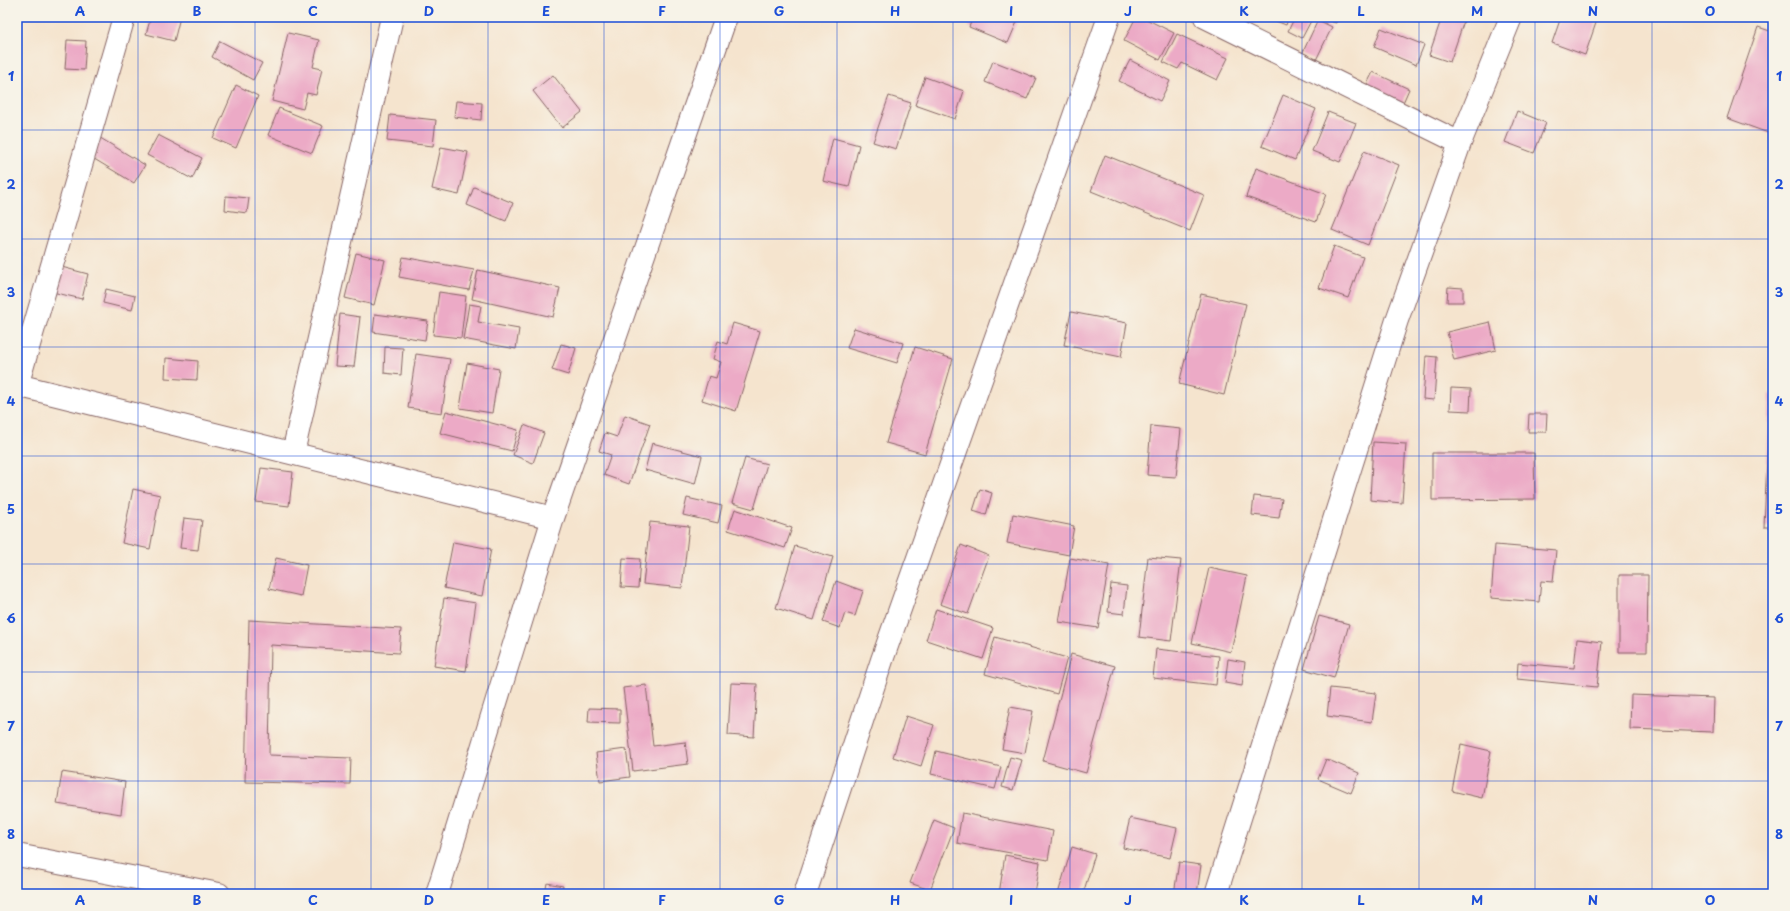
<svg xmlns="http://www.w3.org/2000/svg" width="1790" height="911" viewBox="0 0 1790 911" font-family="'Playpen Sans',sans-serif">
	<style>
		.building { fill: #ecaac6 }
		.lines { fill: none; stroke-linecap: round; stroke-linejoin: round }
		.minor-casing { stroke: #866464; stroke-width: 24 }
		.minor { stroke: #fff; stroke-width: 22 }
		.grid { fill: none; stroke: #1d4ed8; stroke-width: 1; stroke-opacity: 0.55 }
		.neatline { fill: none; stroke: #1d4ed8; stroke-width: 1.5 }
		.grid-label { font-size: 13px; text-anchor: middle; font-weight: bold; fill: #1d4ed8 }
	</style>
	<rect width="100%" height="100%" fill="#f7f3e8"/>
	<filter id="ink" filterUnits="userSpaceOnUse"><feTurbulence type="fractalNoise" baseFrequency=".025" numOctaves="2"/><feDisplacementMap in="SourceGraphic" scale="8" xChannelSelector="R" yChannelSelector="G"/><feConvolveMatrix kernelMatrix="1 2 1 2 8 2 1 2 1" color-interpolation-filters="sRGB"/></filter>
	<filter id="wash" filterUnits="userSpaceOnUse"><feTurbulence type="fractalNoise" baseFrequency=".012" numOctaves="4" result="noise"/><feDisplacementMap in="SourceGraphic" scale="16" xChannelSelector="R" yChannelSelector="G"/><feGaussianBlur stdDeviation="0.9" result="paint"/><feColorMatrix in="noise" values="0 0 0 0 0 0 0 0 0 0 0 0 0 0 0 0 0 1.4 0 .05"/><feComposite in="paint" operator="in"/></filter>
	<g filter="url(#wash)">
		<rect width="100%" height="100%" fill="#f5e4ce"/>
		<g id="blocks">
			<path class="building" d="M151 17H180L174 41 146 34Z
				M973 17H1004L1017 22 1008 43 969 27Z
				M1136 17H1142L1174 33 1160 60 1124 41Z
				M1272 17H1289L1286 25 1271 19Z
				M1295 17H1313L1302 38 1288 31Z
				M1322 17H1337L1336 23 1321 19Z
				M1442 17 1465 18 1450 62 1429 55Z
				M1561 17H1588L1597 20 1585 55 1552 43Z
				M1318 20 1332 27 1316 60 1302 54Z
				M1758 27 1773 32V128L1771 134 1727 118Z
				M1381 28 1424 45 1416 65 1374 47Z
				M288 33 319 40 313 67 322 69 316 95 307 93 303 109 272 101Z
				M1177 34 1228 58 1217 80 1182 63 1178 69 1163 62Z
				M67 40 86 41 84 70 65 69Z
				M220 41 262 63 253 80 212 57Z
				M1130 60 1170 81 1160 101 1119 81Z
				M993 61 1036 78 1027 99 985 82Z
				M1373 72 1409 89 1402 105 1365 88Z
				M553 75 582 112 562 128 533 91Z
				M925 77 964 91 955 119 915 105Z
				M236 85 258 96 236 148 213 138Z
				M1283 95 1316 109 1295 160 1262 146Z
				M889 96 911 103 896 149 873 142Z
				M456 101 482 103 481 120 454 117Z
				M279 108 323 126 312 153 268 135Z
				M1517 111 1546 123 1534 153 1505 142Z
				M1328 112 1356 123 1340 162 1312 151Z
				M390 115 436 120 433 146 387 141Z
				M158 135 202 158 192 179 147 155Z
				M97 136 145 165 134 183 86 154Z
				M833 138 859 145 849 187 823 181Z
				M441 147 468 152 459 195 432 189Z
				M1364 151 1399 165 1368 245 1332 230Z
				M1105 155 1204 195 1190 231 1091 191Z
				M1256 168 1326 194 1316 222 1246 197Z
				M474 187 513 203 506 221 467 205Z
				M226 196 249 198 247 213 225 210Z
				M1334 246 1363 257 1348 298 1319 288Z
				M356 253 385 260 374 305 345 298Z
				M403 257 474 270 469 290 399 277Z
				M54 265 88 274 82 299 48 291Z
				M478 270 560 288 553 317 472 299Z
				M1448 287 1463 288V302H1447Z
				M106 289 135 296 132 310 103 303Z
				M439 292 466 296 461 338 433 335Z
				M1201 294 1246 304 1224 395 1179 384Z
				M469 304 481 306 478 322 519 329 516 349 463 339Z
				M1071 312 1127 323 1121 357 1064 345Z
				M340 314 360 317 354 367 335 366Z
				M375 314 428 321 425 340 373 332Z
				M1490 322 1496 350 1454 360 1447 332Z
				M733 323 760 331 736 411 702 400 709 376 716 378 721 362 713 359 718 341 727 344Z
				M854 328 903 343 897 363 847 348Z
				M561 344 576 348 568 375 552 370Z
				M385 347 403 348 401 375 384 373Z
				M915 347 953 359 925 454 886 443Z
				M416 354 450 359 442 413 408 408Z
				M1426 356 1437 357 1434 400 1423 399Z
				M166 358 198 361 197 380 165 378Z
				M467 363 499 369 492 413 460 408Z
				M1451 388 1471 389 1470 411 1450 410Z
				M1770 394 1773 395V527H1764Z
				M446 411 518 430 512 451 440 433Z
				M1529 414H1547L1546 432H1528Z
				M625 415 650 424 629 484 604 475 611 455 599 451 605 433 617 437Z
				M524 425 544 433 533 463 513 455Z
				M1151 426 1181 429 1176 477 1147 475Z
				M1373 442 1406 444 1402 503 1370 500Z
				M652 443 702 456 695 484 645 470Z
				M1432 453H1534L1535 499 1432 500Z
				M745 458 767 464 754 509 732 503Z
				M261 468 293 472 289 506 256 502Z
				M133 489 160 495 150 549 122 543Z
				M980 489 992 493 986 515 973 511Z
				M1254 496 1282 499 1279 518 1252 515Z
				M687 498 722 506 718 523 683 515Z
				M735 509 792 528 785 548 728 530Z
				M1013 514 1074 526 1069 555 1007 543Z
				M184 518 202 520 198 550 180 548Z
				M650 522 689 526 682 588 643 584Z
				M453 542 491 549 482 596 444 588Z
				M961 545 989 556 968 614 940 604Z
				M1495 545 1556 550 1553 582 1541 581 1539 602 1491 598Z
				M795 546 833 557 814 620 776 608Z
				M1148 557 1181 560 1171 641 1139 637Z
				M276 558 307 565 301 596 269 589Z
				M623 558 640 559 638 588 621 587Z
				M1070 558 1109 565 1098 628 1059 622Z
				M1209 568 1247 576 1231 652 1192 643Z
				M1619 575H1648L1647 652H1619Z
				M836 581 863 591 855 616 845 613 840 628 823 622Z
				M1111 584 1127 586 1124 614 1108 612Z
				M444 598 476 603 466 671 434 666Z
				M936 609 993 628 983 659 926 640Z
				M1319 616 1349 624 1334 678 1304 669Z
				M249 620 401 629 399 653 271 645 269 755 351 758 350 784 245 782Z
				M995 637 1067 658 1057 694 985 674Z
				M1577 639 1602 642 1597 687 1517 679 1518 663 1574 668Z
				M1156 649 1219 656 1216 685 1153 678Z
				M1071 654 1115 666 1086 773 1043 761Z
				M1228 659 1245 662 1242 686 1225 683Z
				M731 683 757 684 754 737 728 735Z
				M646 685 653 746 685 742 688 764 633 771 623 688Z
				M1330 688 1376 693 1372 722 1327 716Z
				M1631 695 1714 698 1713 732 1630 729Z
				M1010 707 1033 711 1025 753 1002 749Z
				M589 708 620 709V723L588 722Z
				M906 716 934 725 921 766 893 757Z
				M1461 744 1491 751 1482 798 1452 791Z
				M626 749 630 777 600 781 596 753Z
				M936 751 1001 767 995 789 931 774Z
				M1010 757 1022 760 1013 790 1002 787Z
				M1326 759 1359 773 1351 793 1318 779Z
				M62 772 125 782 121 814 57 804Z
				M962 813 1053 831 1048 860 957 843Z
				M1130 818 1177 828 1170 858 1123 848Z
				M934 820 954 828 930 890 910 883Z
				M1072 847 1095 854 1083 894H1058Z
				M1005 855 1040 862 1035 894H999Z
				M1179 862 1201 865 1197 894H1174Z
				M547 883 563 886 562 894H545Z"/>
		</g>
	</g>
	<g filter="url(#ink)">
		<use href="#blocks" fill-opacity="0" stroke="#866464" stroke-width="1"/>
		<g class="lines">
			<defs>
				<path id="minor" d="M1205 17 1460 143
					M17 385 553 518
					M17 386 124 17
					M293 453 392 17
					M17 855 219 894
					M437 894 553 518 726 17
					M805 894 882 660 1109 17
					M1216 894 1397 320 1460 143 1511 17"/>
			</defs>
			<use href="#minor" class="minor-casing"/>
			<use href="#minor" class="minor"/>
		</g>
	</g>
	<path class="grid" d="M138 17V894M255 17V894M371 17V894M488 17V894M604 17V894M720 17V894M837 17V894M953 17V894M1070 17V894M1186 17V894M1302 17V894M1419 17V894M1535 17V894M1652 17V894M17 130H1773M17 239H1773M17 347H1773M17 456H1773M17 564H1773M17 672H1773M17 781H1773"/>
	<rect width="1790" height="911" fill="none" stroke="#f7f3e8" stroke-width="44"/>
	<rect x="22" y="22" width="1746" height="867" class="neatline"/>
	<g class="grid-label">
		<text x="80" y="16">A</text>
		<text x="197" y="16">B</text>
		<text x="313" y="16">C</text>
		<text x="429" y="16">D</text>
		<text x="546" y="16">E</text>
		<text x="662" y="16">F</text>
		<text x="779" y="16">G</text>
		<text x="895" y="16">H</text>
		<text x="1011" y="16">I</text>
		<text x="1128" y="16">J</text>
		<text x="1244" y="16">K</text>
		<text x="1361" y="16">L</text>
		<text x="1477" y="16">M</text>
		<text x="1593" y="16">N</text>
		<text x="1710" y="16">O</text>
		<text x="11" y="81">1</text>
		<text x="1779" y="81">1</text>
		<text x="11" y="189">2</text>
		<text x="1779" y="189">2</text>
		<text x="11" y="297">3</text>
		<text x="1779" y="297">3</text>
		<text x="11" y="406">4</text>
		<text x="1779" y="406">4</text>
		<text x="11" y="514">5</text>
		<text x="1779" y="514">5</text>
		<text x="11" y="623">6</text>
		<text x="1779" y="623">6</text>
		<text x="11" y="731">7</text>
		<text x="1779" y="731">7</text>
		<text x="11" y="839">8</text>
		<text x="1779" y="839">8</text>
		<text x="80" y="905">A</text>
		<text x="197" y="905">B</text>
		<text x="313" y="905">C</text>
		<text x="429" y="905">D</text>
		<text x="546" y="905">E</text>
		<text x="662" y="905">F</text>
		<text x="779" y="905">G</text>
		<text x="895" y="905">H</text>
		<text x="1011" y="905">I</text>
		<text x="1128" y="905">J</text>
		<text x="1244" y="905">K</text>
		<text x="1361" y="905">L</text>
		<text x="1477" y="905">M</text>
		<text x="1593" y="905">N</text>
		<text x="1710" y="905">O</text>
	</g>
</svg>
